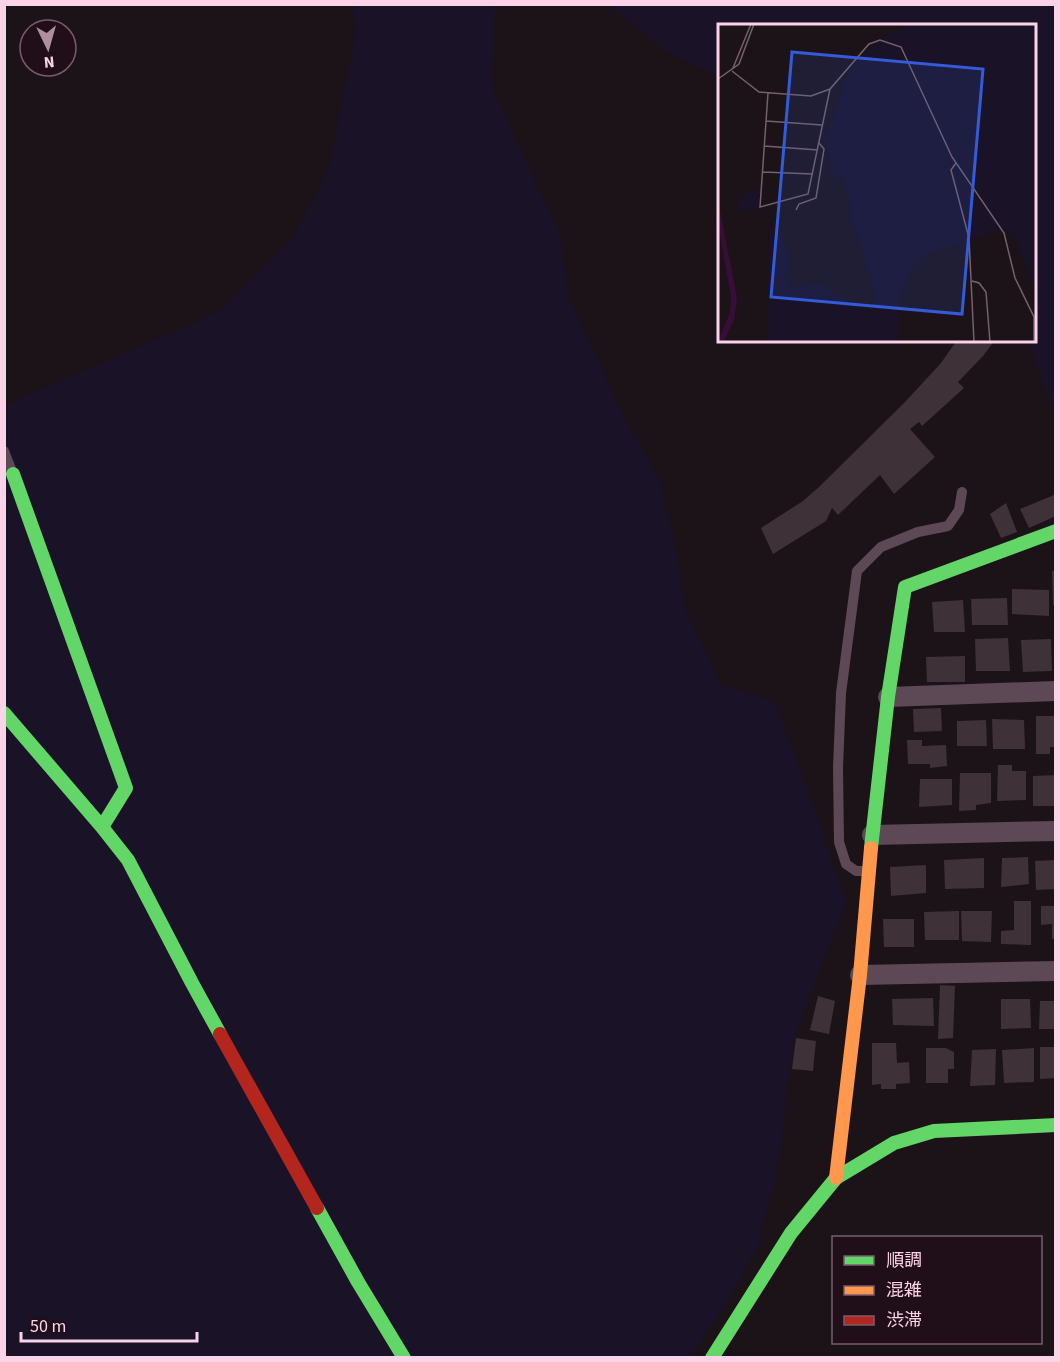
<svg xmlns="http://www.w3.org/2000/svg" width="1060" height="1362" viewBox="0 0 1060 1362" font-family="'Source Sans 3','Noto Sans JP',sans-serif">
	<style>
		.green { fill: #1a1328 }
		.building { fill: #3e3138 }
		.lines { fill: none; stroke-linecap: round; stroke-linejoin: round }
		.lane { stroke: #5d4955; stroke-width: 10 }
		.street { stroke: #5d4955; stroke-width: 20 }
		.fast { stroke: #63d668; stroke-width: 14 }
		.slow { stroke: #ff974d; stroke-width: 14 }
		.jam { stroke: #b3261e; stroke-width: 14 }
		.inset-road { fill: none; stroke: #75606c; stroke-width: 1.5 }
		.view { fill: #335bda; fill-opacity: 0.15; stroke: #335bda; stroke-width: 3 }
		.inset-edge { fill: none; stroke: #fbd3e9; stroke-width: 3 }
	</style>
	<rect width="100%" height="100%" fill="#1c1318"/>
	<path class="green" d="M353 5H495L491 86 561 237 568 297 622 413 660 482 674 539 685 608 720 684 774 701 814 807 846 902 793 1040 777 1176 767 1208 758 1247 717 1318 689 1357H5L4 407 28 395 219 312 296 233 329 169 356 34Z
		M605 5H1055V411L1054 412 1028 341 1034 340V26H720L719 77 662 49 611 6Z"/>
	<path class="building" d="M957 340H995L983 356 958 382 964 388 922 426 919 422 910 429 935 457 894 494 880 475 838 515 832 508 826 521 773 554 761 528 803 501 819 487 905 402 941 363Z
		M1054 495 1056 499V516L1029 528 1020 509Z
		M1006 503 1017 532 1001 538 990 514Z
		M1052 571H1056V605H1053Z
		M1012 589 1049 590V616L1012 614Z
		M1007 598 1008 625H972L971 599Z
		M963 600 965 632H934L932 602Z
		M1008 638 1010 671H976L975 639Z
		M1051 639 1052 671 1023 672 1021 640Z
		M965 656V682H927L926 657Z
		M941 708 942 731 914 732 913 709Z
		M1036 716H1056V747H1050V754H1036Z
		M992 719 1024 720 1025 749H993Z
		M986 720 987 746H957V721Z
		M907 740H922V746L946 745 947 766 930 768V764H908Z
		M998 765H1012V771H1026V800L997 801Z
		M960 773H991V803L976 805V810L959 811Z
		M1056 775V806H1033V776Z
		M920 779H952V805L919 807Z
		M1028 857 1029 884 1001 887 1002 858Z
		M984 858V888L945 889 944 860Z
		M1056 860V889L1036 890 1035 861Z
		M926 865V893L891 896 890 867Z
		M1014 901H1031V945L1001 944V931L1014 930Z
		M1041 906H1056V939H1052V924L1041 925Z
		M959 911V940H925L924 912Z
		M961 911H992L991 942 962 941Z
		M883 919H914V947H884Z
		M940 985 955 986 953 1038 938 1039Z
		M818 996 835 1001 829 1034 810 1030Z
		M933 998 934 1026 893 1025 892 999Z
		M1001 999H1030L1031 1028 1001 1029Z
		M1040 1001H1056V1029H1039Z
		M796 1038 816 1041 813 1071 792 1069Z
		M872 1043H896L897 1063 909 1062 910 1083 896 1084V1089H881V1084L872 1085Z
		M1040 1047H1056V1078L1040 1079Z
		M926 1048H946L954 1052V1069H948V1083H926Z
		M1034 1048V1082L1004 1083 1002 1050Z
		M996 1049 995 1085 970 1086 972 1050Z"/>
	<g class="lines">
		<path class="lane" d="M4 451 13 474
			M869 871H856L846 864 839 842 838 768 841 693 857 571 881 547 918 532 948 526 959 510 962 492"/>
		<path class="street" d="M888 697 1056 691
			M872 835 1056 831
			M860 975 1056 971"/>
		<path class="fast" d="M13 474 126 788 102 827
			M4 713 102 827 128 860 192 983 220 1034
			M871 848 888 697 905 587 1056 531
			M317 1208 358 1282 404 1358
			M712 1358 791 1233 836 1178 894 1143 934 1131 1056 1125"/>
		<path class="slow" d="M836 1178 860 975 871 848"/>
		<path class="jam" d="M220 1034 317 1208"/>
	</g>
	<g transform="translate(718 24)">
		<rect width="318" height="318" fill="#1c1318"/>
		<path d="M192 0H318V265L296 212 288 205 209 230 194 243 180 278V318H50L51 206 61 199 72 240 66 251 75 263 102 259 134 279 154 284 157 267 133 193 130 170 125 156 115 152 106 114 117 90 127 54 135 41 158 17ZM30 167H41V186L20 187 21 174Z" fill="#1a1328"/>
		<path d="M0 177 19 273 16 296 5 318H0L12 288 13 273 0 200Z" fill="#360e37"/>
		<path class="inset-road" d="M15 44 33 0M14 47 41 68 93 72 112 65 151 20 162 16 183 23 234 133 286 209 297 254 316 293V318M0 55 21 40 36 0M50 69 42 183 90 170 112 65M48 97 104 101M46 122 100 126M238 139 233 146 251 214 256 318M45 148 95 150M78 186 81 180 98 174 106 125 101 119M254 257 261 259 268 268 272 318"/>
		<path class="view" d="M74 28 265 45 244 290 53 273Z"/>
		<rect width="318" height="318" class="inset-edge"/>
	</g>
	<rect width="1060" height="1362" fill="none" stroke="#fbd3e9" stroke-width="12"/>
	<rect x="832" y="1236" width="210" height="108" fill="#200f18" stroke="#785d6c" stroke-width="1.5"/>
	<rect x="844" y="1256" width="30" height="9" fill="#63d668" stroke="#785d6c" stroke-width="1.5"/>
	<text x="886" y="1266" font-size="18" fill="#fbd3e9">順調</text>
	<rect x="844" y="1286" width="30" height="9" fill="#ff974d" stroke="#785d6c" stroke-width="1.5"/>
	<text x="886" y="1296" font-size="18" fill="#fbd3e9">混雑</text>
	<rect x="844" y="1316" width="30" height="9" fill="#b3261e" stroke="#785d6c" stroke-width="1.5"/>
	<text x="886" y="1326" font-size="18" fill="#fbd3e9">渋滞</text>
	<g transform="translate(48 48) rotate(175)"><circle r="28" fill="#200f18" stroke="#785d6c" stroke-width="1.5"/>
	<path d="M0-4.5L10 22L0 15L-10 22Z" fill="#ad90a0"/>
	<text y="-9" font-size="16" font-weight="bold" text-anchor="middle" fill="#fbd3e9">N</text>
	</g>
	<path d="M21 1332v9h176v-9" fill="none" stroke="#fbd3e9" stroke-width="3"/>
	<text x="30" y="1332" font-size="18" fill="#fbd3e9" stroke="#200f18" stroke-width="4.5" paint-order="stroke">50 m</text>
</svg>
